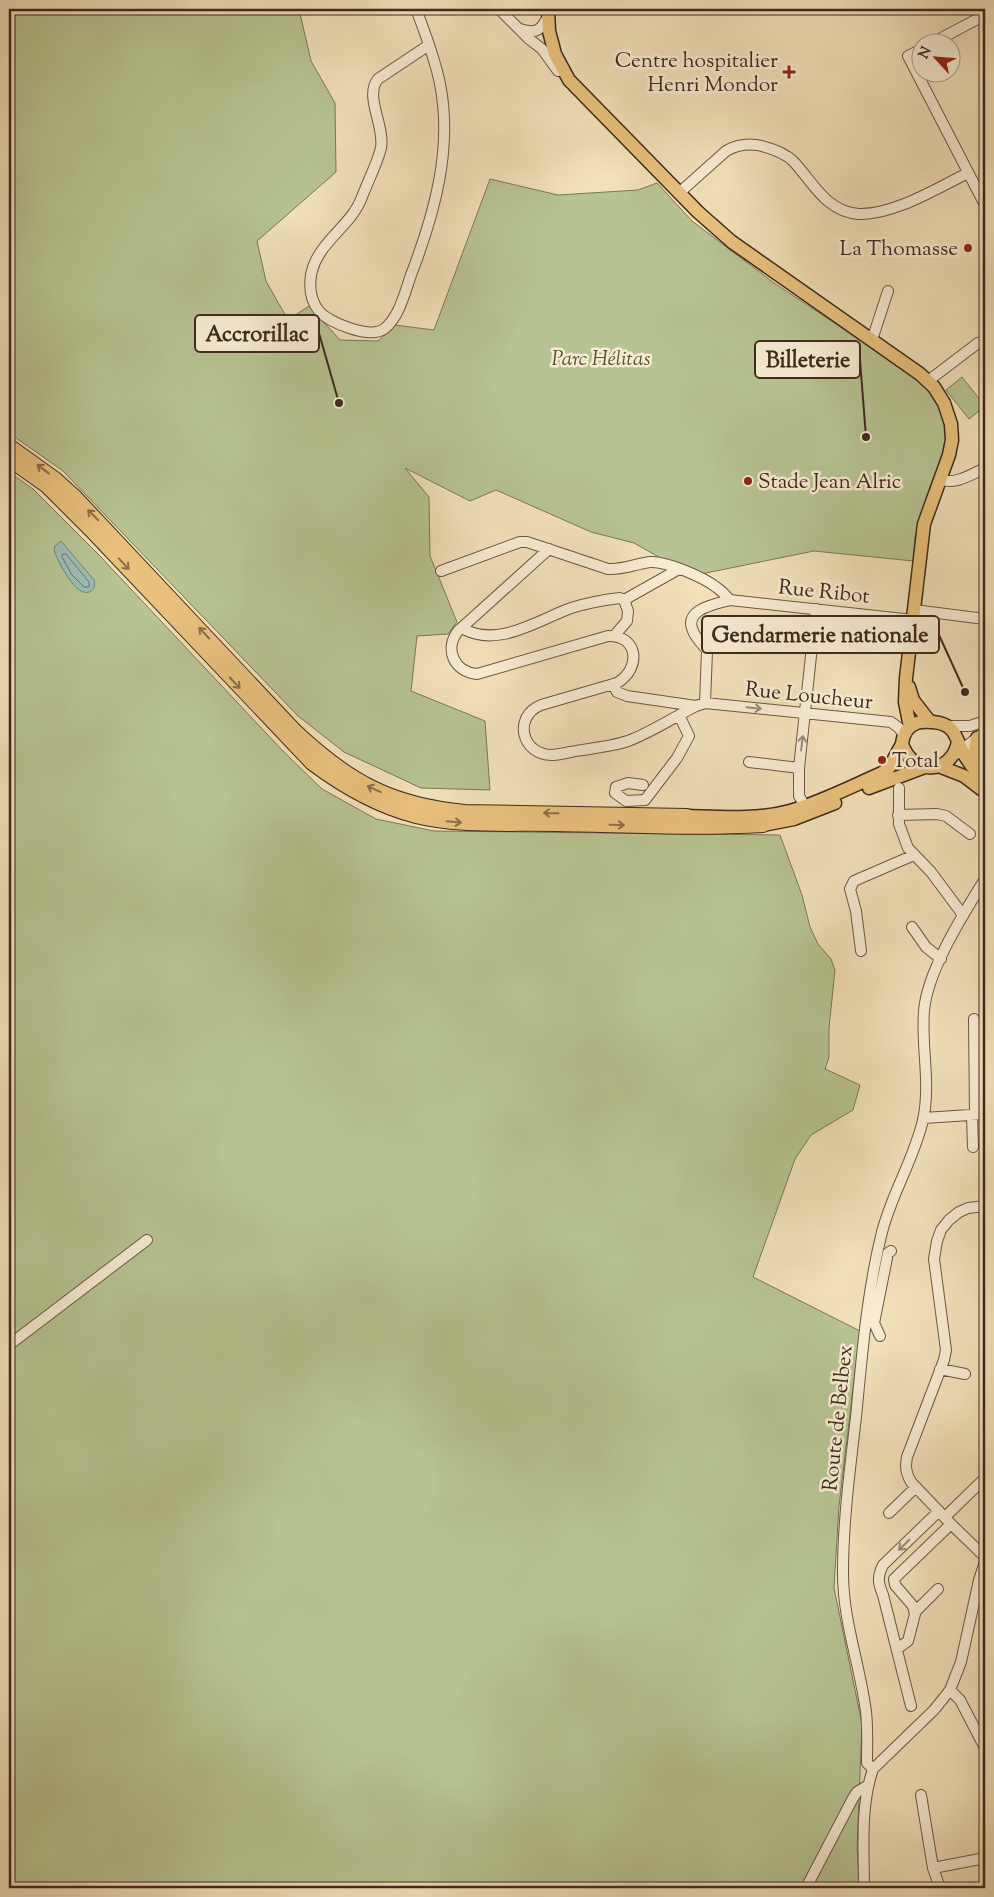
<svg xmlns="http://www.w3.org/2000/svg" width="994" height="1897" viewBox="0 0 994 1897" font-family="'Sorts Mill Goudy',serif">
	<style>
		.green { fill: #b7c392; stroke: #7a7658 }
		.water { fill: #9bbdb3; stroke: #768277 }
		.lines { fill: none; stroke-linecap: round; stroke-linejoin: round }
		.shore { stroke: #6c7368; stroke-width: 1 }
		.minor-casing { stroke: #6b5744; stroke-width: 12 }
		.major-casing { stroke: #3e291d; stroke-width: 15 }
		.highway-casing { stroke: #3e291d; stroke-width: 16 }
		.minor { stroke: #f7ebd2; stroke-width: 10 }
		.major { stroke: #e9c07c; stroke-width: 12 }
		.highway { stroke: #e9c07c; stroke-width: 14 }
		.oneway { stroke: #8b6d48 }
		.oneway2 { stroke: #9a8a78 }
		.poi-dot { fill: #8f2418; stroke: #f7ebd2; stroke-width: 2 }
		.labels { text-anchor: middle; stroke-width: 5; stroke-linejoin: round; paint-order: stroke }
		.poi-label { font-size: 21px; fill: #3e291d; stroke: #f7ebd2; text-anchor: end }
		.park-label { font-size: 21px; font-style: italic; fill: #5c503a; stroke: #f7ebd2 }
		.street-label { font-size: 21px; fill: #3e291d; stroke: #f7ebd2 }
		.leader { fill: none; stroke: #3e291d; stroke-width: 2 }
		.callout-dot { fill: #3e291d; stroke: #f7ebd2; stroke-width: 2 }
		.callout { fill: #f7ebd2; stroke: #3e291d; stroke-width: 2 }
		.callout-label { font-size: 22px; text-anchor: middle; font-weight: bold; fill: #3e291d }
	</style>
	<rect width="100%" height="100%" fill="#f2e0b9"/>
	<filter id="stains"><feTurbulence type="fractalNoise" baseFrequency=".004" numOctaves="4"/><feColorMatrix values="0 0 0 0 .2 0 0 0 0 .09 0 0 0 0 .02 0 0 0 .5 -.17"/></filter>
	<radialGradient id="worn" r=".72"><stop offset=".6" stop-color="#630" stop-opacity="0"/><stop offset="1" stop-color="#630" stop-opacity=".3"/></radialGradient>
	<path class="green" d="M9 9H299L311 61 335 103 336 172 257 241 266 281 288 320 309 306 340 340 378 341 395 325 434 330 490 179 558 195 638 190 657 183 692 221 774 283 910 373 932 392 943 414 946 442 915 536 913 561 814 551 701 574 664 560 634 543 591 532 496 490 470 501 405 468 429 497 430 556 457 622 448 634 417 636 411 691 485 721 490 790 421 788 344 752 298 716 63 471 9 433Z
		M962 377 985 406 969 419 946 390Z
		M9 472 33 489 99 555 281 749 322 789 376 819 434 831 780 835 802 895 810 927 818 944 831 959 835 970 829 1028V1057L825 1069 860 1085 853 1110 811 1135 795 1159 753 1277 860 1331 839 1506 834 1588 862 1724 857 1849 860 1888H9Z"/>
	<path class="water" d="M61 541 94 580C95 585 95 588 91 591 77 601 57 560 54 550L55 546Z"/>
	<g class="lines">
		<path class="shore" d="M63 554H66L89 582V587H84L72 575 62 557Z"/>
		<defs>
			<path id="minor" d="M416 9C425 33 435 58 440 84 453 149 434 215 411 275 405 292 399 318 384 329 370 339 329 323 319 311 310 300 309 288 311 275 317 242 351 227 362 197 368 181 377 164 381 148 385 126 364 96 378 79L429 45
				M499 9 529 39 542 49 558 71
				M520 29C536 34 541 31 548 16
				M934 42 985 15
				M922 49 908 56 985 205
				M679 193 726 151C738 144 749 143 762 146 773 149 785 153 793 161 813 182 826 212 859 214 894 215 937 188 968 173
				M872 340 888 291
				M928 381 978 343 985 341
				M940 479C954 486 972 474 985 468
				M549 549 458 631C444 649 454 672 477 674L608 636C638 635 642 668 617 683L541 705C512 717 522 756 553 755 563 754 573 751 583 750 598 747 614 746 628 741 652 732 674 717 696 706L705 703 891 722 899 728 904 735
				M441 571 520 542H527L608 569C623 570 635 564 650 562 666 561 703 577 716 587 721 590 726 596 730 600
				M914 610 985 619
				M462 628C497 649 538 620 571 608 587 603 603 600 620 598L624 600
				M614 636 627 621 628 611 624 600 679 569
				M613 684 617 692 627 696 696 706
				M705 703 707 651C703 644 696 639 693 631 683 609 716 604 730 600L913 620
				M949 726H970L985 721
				M956 754 985 732
				M749 762 799 768
				M643 785 628 783 616 787 615 793 626 801 645 800 677 758 689 736 679 715
				M899 788V824L908 848 931 872 963 915
				M805 806 799 796V768L816 609
				M898 815 937 814 946 816 970 834
				M912 927 926 947 941 959
				M861 951 856 911 850 889 854 881 914 855
				M974 1019 975 1115
				M972 1115 973 1147
				M924 1118 985 1114
				M985 1206 968 1208 959 1212 949 1220 941 1230 937 1241 934 1259 946 1350 944 1360 907 1457C905 1467 906 1473 911 1482L951 1524 985 1557
				M880 1336 874 1323 888 1253 891 1251
				M9 1345 147 1240
				M940 1369 965 1374
				M889 1513 916 1487
				M945 1517 985 1478
				M915 1612 938 1589
				M897 1649 908 1641 915 1614 913 1606 895 1585 894 1579 951 1524
				M950 1690 960 1700 985 1748
				M911 1706 883 1595C878 1583 877 1577 883 1565L939 1511
				M873 1769 934 1710 950 1690 961 1662 979 1580 985 1562
				M921 1795 933 1868 985 1858
				M933 1868 940 1888
				M806 1888 853 1798 857 1792 867 1786
				M864 1888C864 1849 860 1807 873 1769L867 1763C867 1746 868 1729 866 1712 860 1664 843 1622 843 1573 843 1521 850 1469 856 1417 862 1355 867 1292 882 1232 892 1193 914 1159 923 1120 931 1083 921 1047 924 1011 927 971 964 913 985 879"/>
			<path id="major" d="M548 9 549 31 555 54 569 80 698 212 732 242 920 374 934 387 944 403 951 424 952 440 949 455 924 524 906 678 905 702 910 727
				M909 687 913 700 930 722
				M977 738 974 758 979 767
				M958 742C951 775 913 776 902 744 903 734 908 726 917 723 922 721 928 722 933 722 957 724 955 739 965 756 971 766 977 773 985 781
				M941 767 964 776 985 792
				M869 788 925 767
				M687 816C721 817 757 820 790 811 822 802 852 786 882 773L889 768 902 744
				M763 825 794 819 835 803"/>
			<path id="highway" d="M9 446 55 479 75 497 294 730C348 781 390 805 465 812L687 816
				M9 459 47 486 90 529 312 763C344 787 377 806 416 816 460 827 509 823 555 824 624 825 694 829 763 825"/>
		</defs>
		<use href="#minor" class="minor-casing"/>
		<use href="#major" class="major-casing"/>
		<use href="#highway" class="highway-casing"/>
		<use href="#minor" class="minor"/>
		<use href="#major" class="major"/>
		<use href="#highway" class="highway"/>
	</g>
	<defs><path id="oneway-shaft" d="M-6 0H5M1.5-3L5.5 0L1.5 3" fill="none" stroke-width="1.6" stroke-linecap="round" stroke-linejoin="round" transform="scale(1.25)"/></defs>
	<g class="oneway">
		<use href="#oneway-shaft" transform="translate(43 469) rotate(-142)"/>
		<use href="#oneway-shaft" transform="translate(93 515) rotate(-135)"/>
		<use href="#oneway-shaft" transform="translate(124 564) rotate(47)"/>
		<use href="#oneway-shaft" transform="translate(204 633) rotate(-133)"/>
		<use href="#oneway-shaft" transform="translate(235 683) rotate(47)"/>
		<use href="#oneway-shaft" transform="translate(374 789) rotate(-155)"/>
		<use href="#oneway-shaft" transform="translate(551 813) rotate(-179)"/>
		<use href="#oneway-shaft" transform="translate(454 822) rotate(5)"/>
		<use href="#oneway-shaft" transform="translate(617 825) rotate(1)"/>
	</g>
	<g class="oneway2">
		<use href="#oneway-shaft" transform="translate(754 708) rotate(6)"/>
		<use href="#oneway-shaft" transform="translate(802 743) rotate(-83)"/>
		<use href="#oneway-shaft" transform="translate(904 1545) rotate(136)"/>
	</g>
	<g class="poi-dot">
		<path d="M786.5 64.5h5v5h5v5h-5v5h-5v-5h-5v-5h5z"/>
		<circle cx="968" cy="248" r="5"/>
		<circle cx="748" cy="481" r="5"/>
		<circle cx="882" cy="760" r="5"/>
	</g>
	<g class="labels">
		<g class="poi-label">
			<text x="778" y="67">Centre hospitalier<tspan x="778" dy="24">Henri Mondor</tspan></text>
			<text x="958" y="255">La Thomasse</text>
			<text x="758" y="488" text-anchor="start">Stade Jean Alric</text>
			<text x="892" y="767" text-anchor="start">Total</text>
		</g>
		<g class="park-label">
			<text x="601" y="365">Parc Hélitas</text>
		</g>
		<g class="street-label">
			<text transform="translate(824 591) rotate(6)" y="7">Rue Ribot</text>
			<text transform="translate(809 695) rotate(6)" y="7">Rue Loucheur</text>
			<text transform="translate(837 1418) rotate(-84)" y="7">Route de Belbex</text>
		</g>
	</g>
	<path class="leader" d="M339 403L319 333M866 437L860 360M965 692L939 635"/>
	<g class="callout-dot">
		<circle cx="339" cy="403" r="5"/>
		<circle cx="866" cy="437" r="5"/>
		<circle cx="965" cy="692" r="5"/>
	</g>
	<g class="callout">
		<rect x="195" y="315" width="124" height="37" rx="5"/>
		<rect x="755" y="341" width="105" height="37" rx="5"/>
		<rect x="702" y="616" width="237" height="37" rx="5"/>
	</g>
	<g class="callout-label">
		<text x="257" y="341">Accrorillac</text>
		<text x="808" y="367">Billeterie</text>
		<text x="820" y="642">Gendarmerie nationale</text>
	</g>
	<rect width="994" height="1897" fill="none" stroke="#f2e0b9" stroke-width="30"/>
	<rect x="10" y="10" width="974" height="1877" fill="none" stroke="#3e291d" stroke-width="2.5"/>
	<rect x="15" y="15" width="964" height="1867" fill="none" stroke="#3e291d"/>
	<g transform="translate(936 58) rotate(296)"><circle r="24" fill="#f7ebd2" stroke="#ad9d8a"/>
	<path d="M0-4L9 19L0 12L-9 19Z" fill="#8f2418"/>
	<text y="-8" font-size="14" font-weight="bold" text-anchor="middle" fill="#3e291d">N</text>
	</g>
	<rect width="100%" height="100%" filter="url(#stains)"/>
	<rect width="100%" height="100%" fill="url(#worn)"/>
</svg>
